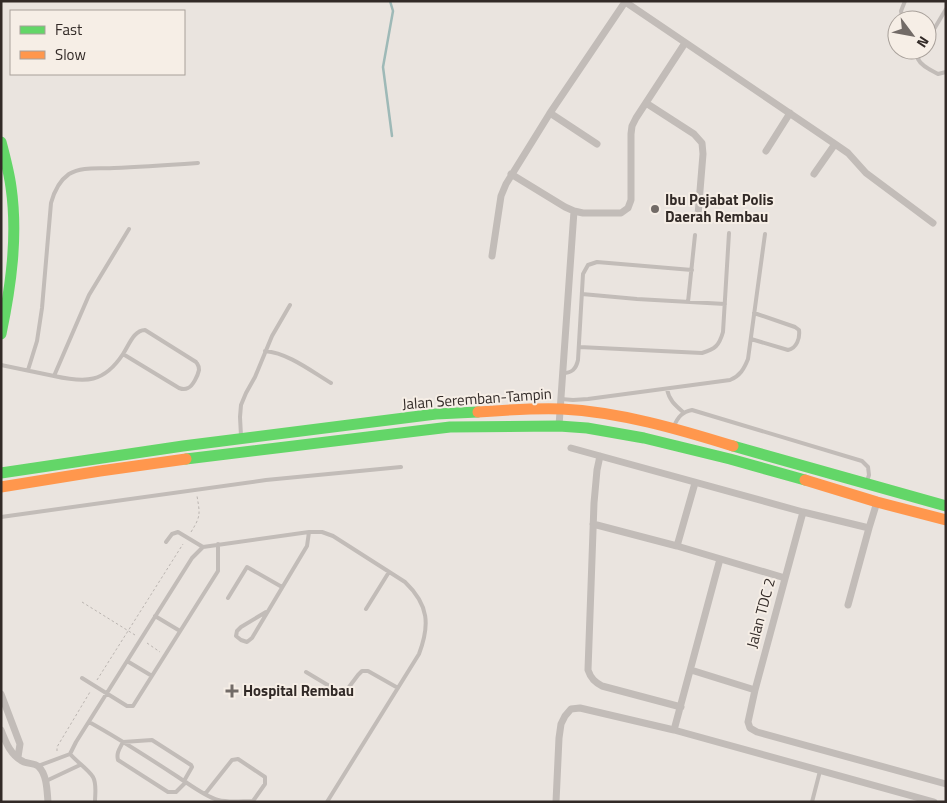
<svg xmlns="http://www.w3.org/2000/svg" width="947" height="803" viewBox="0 0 947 803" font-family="'Titillium Web',sans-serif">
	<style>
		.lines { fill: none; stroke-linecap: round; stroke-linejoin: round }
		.stream { stroke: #9eb9b7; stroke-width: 2.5 }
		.path { stroke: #bbb5b1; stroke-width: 1; stroke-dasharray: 2.5 2.5; stroke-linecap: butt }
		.lane { stroke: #c2bcb8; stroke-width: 4 }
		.street { stroke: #c2bcb8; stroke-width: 7 }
		.fast { stroke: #63d668; stroke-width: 11 }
		.slow { stroke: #ff974d; stroke-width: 11 }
		.poi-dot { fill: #726b67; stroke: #f6eee6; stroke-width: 2 }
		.labels { text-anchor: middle; stroke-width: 4; stroke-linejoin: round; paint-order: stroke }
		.poi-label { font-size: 15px; font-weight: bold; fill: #322a27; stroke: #f6eee6; text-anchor: start }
		.street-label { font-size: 15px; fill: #322a27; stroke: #f6eee6 }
	</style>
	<rect width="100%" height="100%" fill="#eae4df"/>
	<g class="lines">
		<path class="stream" d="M390 1 393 11 383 67 392 136"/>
		<path class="path" d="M191 532C201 516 200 514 197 496
			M82 602 135 635
			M147 643 160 652
			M97 680 183 544
			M57 751V747L90 692"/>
		<path class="lane" d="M905 1 901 11 902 16 909 20
			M927 41 946 9
			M922 50 918 59C922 67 931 70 938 74L946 72
			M582 294 637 299 725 304
			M688 302 695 235
			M751 339 788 350C797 348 800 338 799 330L795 327 754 313
			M579 347 702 353C715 349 719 346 723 332L729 233
			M265 351C288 353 311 371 331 383
			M1 365 54 376 89 295 129 229
			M28 370 37 341 42 308 51 203C54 192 59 181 69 174 82 166 99 169 114 168 142 167 170 165 198 163
			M563 373C572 373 576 369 578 360L583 274 588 265 597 262 692 270
			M54 376C86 383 104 383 123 354L179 388C182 389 184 390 188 388 193 386 198 375 199 370 199 365 198 365 196 362L145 330C134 330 129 345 123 354
			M667 389C669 400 675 405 683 412
			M561 399 573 400 588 399 730 380C740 376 744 369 748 359L765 234
			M674 426C678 417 682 412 692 410L862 461 868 467 869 475 867 481
			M241 436 240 417 241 405 246 393 255 377 272 336 290 305
			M1 517 266 480 401 467
			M166 542 172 534 178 532 203 547
			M228 598 247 567 282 587
			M366 609 389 572
			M266 612 241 627 237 631 236 636 241 640 247 642 252 638 307 546 309 532
			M155 616 180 631
			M127 661 152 676
			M306 672 341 693 346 691 358 675 362 671H368L398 688
			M82 678 127 706H133L218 571V544
			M89 722C120 739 149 758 178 777 189 784 206 797 218 800 229 803 242 801 253 801L265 784V777L238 759 232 760 205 794
			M70 754C76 761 89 770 93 777 97 784 95 794 95 802
			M38 766 70 754 76 742 192 558 203 547 309 532H322L333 536 405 582C429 605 430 625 419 654L327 802
			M46 781 80 765
			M184 781 192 767 191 765 152 740 123 742C120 748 116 753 118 760L168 792H176L186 782
			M812 802 820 771"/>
		<path class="street" d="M624 1 835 144 848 153 866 173 933 223
			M646 103 694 134 702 143 703 154 698 215
			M550 113 597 144
			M766 151 790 113
			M511 174 565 207 574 211 583 213H621L628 208 631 200V134L632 126 636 118 685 43
			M814 174 835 144
			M492 256 501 196 506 184 550 113 625 2
			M559 426 574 211
			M571 448 803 512 869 528
			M600 456 597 470 594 503 588 670C591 679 595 682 602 686L681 707
			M803 512 755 690 748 722 750 728 757 732 946 784
			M593 524 677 546 785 578
			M677 546 695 483
			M848 605 869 528 877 502
			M691 670 755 690
			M1 694 20 744 18 757
			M1 730C6 743 11 756 24 762 29 764 35 763 39 767 47 775 47 791 48 802
			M674 730 720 559
			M556 802 559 738 561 724 565 716 571 709 580 708 674 730 934 802"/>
		<path class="fast" d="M1 142C5 157 9 172 11 187 18 236 11 286 1 334
			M733 446 946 506
			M186 459 450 427 559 426 587 428 644 438 730 459 805 480
			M1 473 183 446 436 414 478 412"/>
		<path class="slow" d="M478 412C505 410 534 408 562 409 620 412 678 429 733 446
			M805 480 877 502 946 520
			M1 487 100 471 186 459"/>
	</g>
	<g class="poi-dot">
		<circle cx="655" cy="209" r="5"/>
		<path d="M229.5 683.5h5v5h5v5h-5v5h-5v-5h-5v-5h5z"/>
	</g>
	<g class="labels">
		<g class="poi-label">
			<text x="665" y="205">Ibu Pejabat Polis<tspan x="665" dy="17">Daerah Rembau</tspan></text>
			<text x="243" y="696">Hospital Rembau</text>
		</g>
		<g class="street-label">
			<text transform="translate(477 399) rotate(-4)" y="5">Jalan Seremban-Tampin</text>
			<text transform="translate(761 613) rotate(-75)" y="5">Jalan TDC 2</text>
		</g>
	</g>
	<rect width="947" height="803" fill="none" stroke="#322a27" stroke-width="5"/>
	<rect x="10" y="10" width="175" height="65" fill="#f6eee6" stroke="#a8a09a"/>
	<rect x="20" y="26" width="25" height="8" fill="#63d668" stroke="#a8a09a"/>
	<text x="55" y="35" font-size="15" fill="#322a27">Fast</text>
	<rect x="20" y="51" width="25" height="8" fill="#ff974d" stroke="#a8a09a"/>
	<text x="55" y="60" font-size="15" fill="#322a27">Slow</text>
	<g transform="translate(912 35) rotate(122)"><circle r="24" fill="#f6eee6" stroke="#a8a09a"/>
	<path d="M0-4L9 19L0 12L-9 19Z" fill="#726b67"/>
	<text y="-8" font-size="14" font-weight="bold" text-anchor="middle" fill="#322a27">N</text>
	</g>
</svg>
